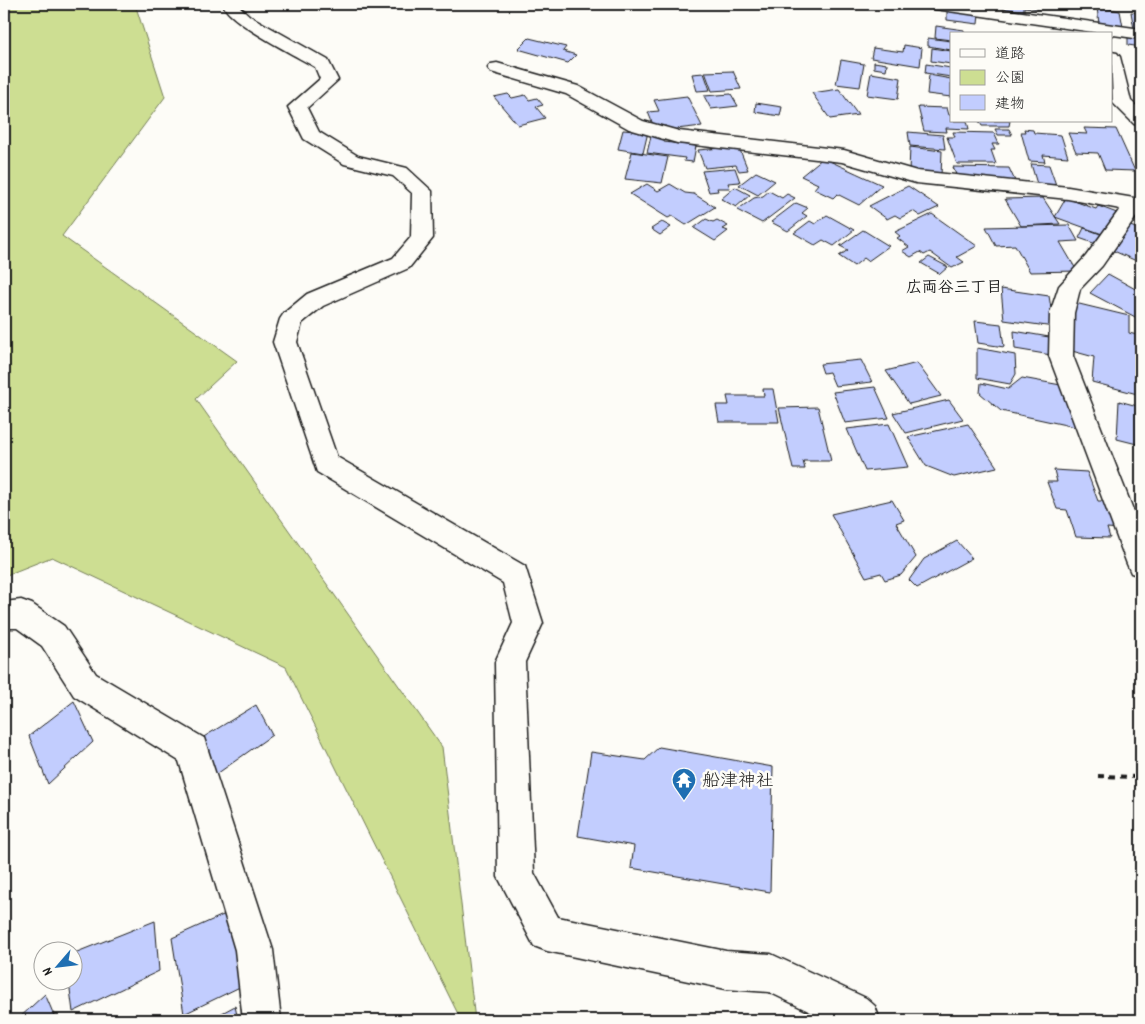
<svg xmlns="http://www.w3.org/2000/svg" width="1145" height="1024" viewBox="0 0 1145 1024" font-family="Dekko,'Klee One',sans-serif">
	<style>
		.green { fill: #cdde92; stroke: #747d57 }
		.building { fill: #c2cdfe; stroke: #1c1c1c }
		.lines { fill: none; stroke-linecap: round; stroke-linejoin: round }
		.minor-casing { stroke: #1c1c1c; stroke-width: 3 }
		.path { stroke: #1c1c1c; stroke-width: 4; stroke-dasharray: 6 5; stroke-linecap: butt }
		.minor { fill: #fdfcf7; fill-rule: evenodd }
		.labels { text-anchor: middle; stroke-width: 5; stroke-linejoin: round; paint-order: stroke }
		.neighbourhood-label { font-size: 16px; font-weight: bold; fill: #1c1c1c; stroke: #fdfcf7 }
		.near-poi-label { font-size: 18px; fill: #1c1c1c; stroke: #fdfcf7; text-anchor: start }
	</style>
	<rect width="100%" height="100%" fill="#fdfcf7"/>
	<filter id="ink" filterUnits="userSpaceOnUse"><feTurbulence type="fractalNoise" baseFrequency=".02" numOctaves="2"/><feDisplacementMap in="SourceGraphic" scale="10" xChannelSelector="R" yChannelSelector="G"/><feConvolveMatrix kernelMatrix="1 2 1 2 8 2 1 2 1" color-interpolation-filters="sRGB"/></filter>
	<g filter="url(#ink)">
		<path class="green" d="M4 4H135L165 97 62 236 237 361 196 399 442 747 475 1020H461L286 667 52 557 4 576Z"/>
		<path class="building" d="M1005 4H1039V9L1024 7V13L1005 10Z
			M1097 7 1120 11 1123 27 1099 24Z
			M947 9 979 14 978 24 947 20Z
			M1131 12 1141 13V30L1134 29Z
			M936 26 964 30V34H951V40L935 38Z
			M1128 36 1141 38V47L1128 45Z
			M529 38 566 47 563 51 576 55 568 63 518 49Z
			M928 38 951 41V50L928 46Z
			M904 45 922 48 920 66 871 58 873 48 903 52Z
			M932 48 951 51V64L931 61Z
			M841 60 864 64 860 87 836 84Z
			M874 62 887 64 886 70 874 68Z
			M926 64 951 68V77L925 73Z
			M733 71 741 89 712 91 705 72Z
			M704 73 710 90 697 91 692 74Z
			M871 73 901 78 898 99 867 95Z
			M929 75 951 79V97L927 94Z
			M839 89 858 115 830 119 812 93Z
			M508 94 512 98 525 95 529 100 537 98 543 105 536 107 545 118 518 125 494 97Z
			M731 94 738 106 711 109 704 96Z
			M687 96 702 126 668 130 666 126 654 127 648 112 659 111 654 100Z
			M756 103 782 107 780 116 755 112Z
			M918 107 947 108 949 115H951V121H967L969 129 946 128 947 132 924 131Z
			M979 121H1010L1009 126H982Z
			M1084 128 1116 129 1135 171 1105 170 1098 153 1076 152 1068 133 1087 134Z
			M995 129H1009L1012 135H998Z
			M1024 129 1033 130 1034 133 1061 135 1068 157 1043 155 1045 162 1029 161 1021 132H1025Z
			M623 130 648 132 643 153 618 149Z
			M908 132 943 135 945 149 910 146Z
			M953 132 994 133 999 144H992L995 150H991L996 164H957L947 137H955Z
			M651 136 665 138 664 142 696 146 693 162 684 161 685 158 647 153Z
			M733 147 734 150H740L748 170 739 171 736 165 705 168 698 150Z
			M910 147 942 151 941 176 909 171Z
			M632 152 668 157 662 183 625 179Z
			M823 158 882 185 859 205 837 194 833 198 814 189 818 184 801 176Z
			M1031 164 1049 165 1056 185 1037 184Z
			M953 167 1009 168 1015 181 958 180Z
			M735 168 740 182 728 183 730 188H717L718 191 709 192 702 171Z
			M756 172 775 181 758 195 739 185Z
			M647 184 658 191 670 184 685 193 694 194 715 207 686 225 672 216 668 218 630 194Z
			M908 186 939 207 920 216 913 211 900 218 895 215 887 219 869 206Z
			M735 187 750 195 736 207 721 199Z
			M769 191 782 198 787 194 795 198 762 223 737 210 754 198 763 196Z
			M1043 198 1060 224 1021 226 1005 199Z
			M1066 198 1096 209 1098 206 1117 213 1105 235 1055 217Z
			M796 203 808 208 802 213 807 216 788 231 771 222Z
			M932 214 977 246 957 257 964 262 952 268 930 252 924 255 920 252 911 257 902 251 909 247 897 238 900 236 895 232Z
			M827 215 854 230 834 246 823 240 815 245 794 233 810 221 815 224Z
			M706 219 713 222 717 220 728 226 723 229 728 231 715 241 694 228Z
			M662 222 671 227 660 235 651 229Z
			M1125 224 1141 230V271L1136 269 1141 263 1107 248Z
			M1069 225 1078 241 1060 242 1077 271 1030 272 1015 245 996 246 986 227Z
			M1084 228 1103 235 1099 245 1079 238Z
			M863 230 889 246 868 261 864 258 854 266 839 256 848 250 840 246Z
			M929 257 948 267 940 274 921 263Z
			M1108 274 1139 291 1141 289V320L1090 293Z
			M1001 289 1049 296 1054 327 1004 320Z
			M1075 303 1129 316V333L1141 336V395L1092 382 1094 357 1072 351Z
			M975 321 1001 324 1004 347 978 343Z
			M1014 331 1049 337 1051 355 1015 349Z
			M977 348 1015 355 1016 374 1010 384 977 378Z
			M861 360 872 382 835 386 829 372 823 373 820 364Z
			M917 363 941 396 909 404 886 371Z
			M1022 378 1072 387 1075 427 1001 411 980 393 981 383 1008 389Z
			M875 387 889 418 845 423 833 392Z
			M763 389H773L779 422H719L716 405H729L727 396H764Z
			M949 400 963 419 906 433 893 413Z
			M1119 401 1141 407V445L1117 439Z
			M818 407 831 461H803L805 469H793L779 408Z
			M889 424 908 467 865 471 847 429Z
			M968 424 997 467 954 477 926 466 908 437Z
			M1054 470 1087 472 1098 501H1109L1120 529 1107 528 1110 538 1076 537 1067 510 1057 509 1047 482H1057Z
			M892 500 904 520 896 523 916 557 901 575 885 580 881 573 866 577 831 514Z
			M957 541 972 558 917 588 909 580 924 559Z
			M74 701 93 742 48 784 29 736Z
			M256 705 272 735 204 783 202 738Z
			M659 747 773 767 770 892 631 868 634 846 578 836 591 752 645 760Z
			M232 911 246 984 184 1014 172 938Z
			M155 921 159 971 73 1012 69 982H72V954Z
			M45 994 56 1020H17Z
			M235 1006 238 1020H209Z"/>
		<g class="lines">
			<defs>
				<path id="minor" d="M224 4H240L239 6 250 16 328 60 338 80 307 108 319 132 358 156 407 168 432 191 433 238 409 268 323 306 302 323 297 342 337 457 525 566 543 623 525 662 534 873 558 917 726 951 771 954 866 998 875 1006 880 1020H827L769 992 726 989 547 951 534 946 498 877 495 662 513 623 503 583 317 472 273 342 280 319 284 313 307 294 393 258 411 237 412 193 393 176 344 164 304 139 288 107 320 79 315 67C300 58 221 18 224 4Z
					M927 4H967L1141 29V39L935 9Z
					M1111 52 1117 53 1120 57 1131 101 1141 110V126L1134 124 1113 103Z
					M497 63 578 86 643 121 679 131 844 150 917 171 1068 187 1140 199 1141 213H1139L1102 266 1080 289 1074 313 1073 356 1141 530V576L1131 573 1127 564 1049 356 1050 313 1059 286 1086 256 1120 209 1068 199 916 183 842 162 677 143 629 129 566 94 491 72 488 68 491 64Z
					M21 600 32 604 64 626 96 674 204 738 273 950 281 1020H243L235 950 179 761 74 696 42 646 17 628H4V602Z"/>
			</defs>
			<use href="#minor" class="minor-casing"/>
			<path class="path" d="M1098 776 1141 777"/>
			<use href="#minor" class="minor"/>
		</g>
	</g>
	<defs>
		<symbol id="temple-pin" viewBox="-11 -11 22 30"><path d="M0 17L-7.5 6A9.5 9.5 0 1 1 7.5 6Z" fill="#1f6fb2" stroke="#fdfcf7"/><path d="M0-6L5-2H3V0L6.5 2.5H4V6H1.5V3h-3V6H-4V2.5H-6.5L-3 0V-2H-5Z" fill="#fff"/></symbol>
	</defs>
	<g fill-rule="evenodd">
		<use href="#temple-pin" x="670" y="766" width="28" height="38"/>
	</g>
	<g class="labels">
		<g class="neighbourhood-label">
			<text x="954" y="292">広両谷三丁目</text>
		</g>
		<g class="near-poi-label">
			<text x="702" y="786">船津神社</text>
		</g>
	</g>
	<rect width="1145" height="1024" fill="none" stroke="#fdfcf7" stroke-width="20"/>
	<rect x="10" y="10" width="1125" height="1004" fill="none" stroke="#1c1c1c" stroke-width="2" filter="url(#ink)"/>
	<rect x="950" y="32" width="162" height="90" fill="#fdfcf7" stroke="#a3a29f"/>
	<rect x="960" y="49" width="25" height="8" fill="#fdfcf7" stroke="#a3a29f"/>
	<text x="995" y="58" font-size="15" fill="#1c1c1c">道路</text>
	<rect x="960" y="70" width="25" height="15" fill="#cdde92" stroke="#a3a29f"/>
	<text x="995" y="82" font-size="15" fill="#1c1c1c">公園</text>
	<rect x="960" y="95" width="25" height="15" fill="#c2cdfe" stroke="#a3a29f"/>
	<text x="995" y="108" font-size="15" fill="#1c1c1c">建物</text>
	<g transform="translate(58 966) rotate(242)"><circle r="24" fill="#fdfcf7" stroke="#a3a29f"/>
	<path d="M0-4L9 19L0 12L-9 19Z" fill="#1f6fb2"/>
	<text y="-8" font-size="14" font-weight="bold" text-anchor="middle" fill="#1c1c1c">N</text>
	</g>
</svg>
